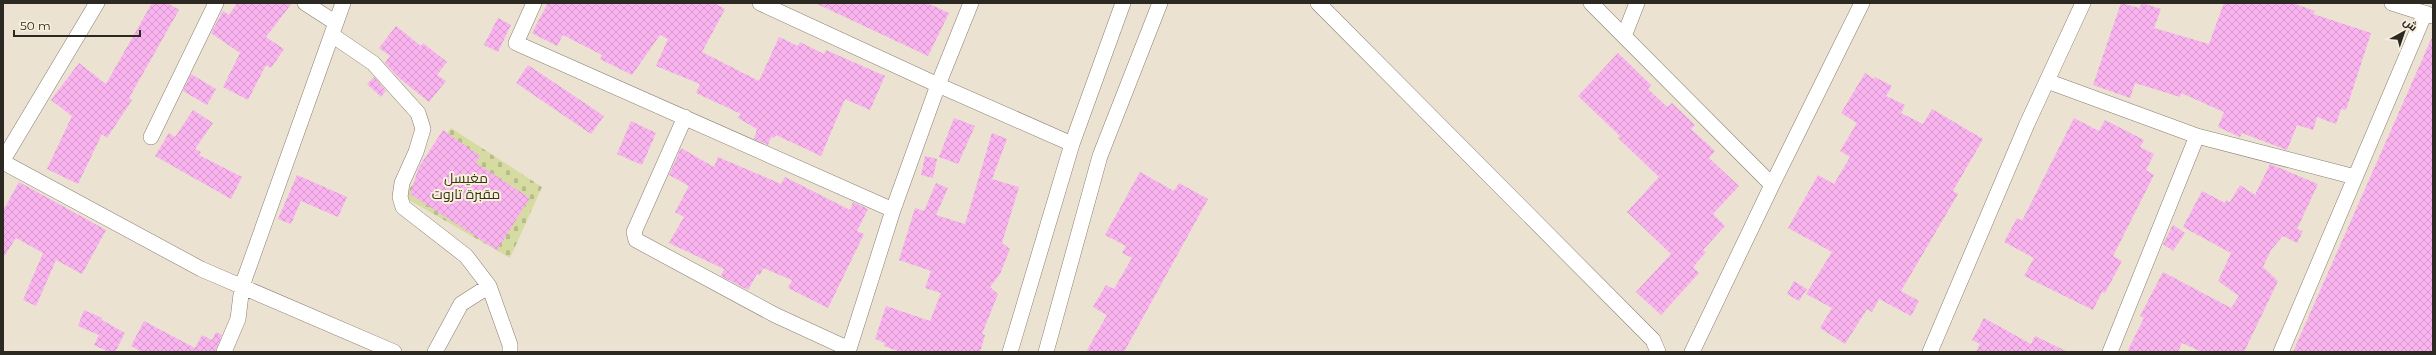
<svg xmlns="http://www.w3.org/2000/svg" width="2436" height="355" viewBox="0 0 2436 355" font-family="Montserrat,Cairo,sans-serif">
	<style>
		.cemetery { fill: url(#cemetery-stones) }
		.building { fill: url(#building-cross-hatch) }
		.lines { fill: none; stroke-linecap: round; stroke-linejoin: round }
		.minor-casing { stroke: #877f71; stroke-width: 16 }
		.minor { stroke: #fff; stroke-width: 15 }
		.labels { text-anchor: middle; stroke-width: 4; stroke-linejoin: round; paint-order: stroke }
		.park-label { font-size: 14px; fill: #343611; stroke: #f9efdf }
	</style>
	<defs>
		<pattern id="cemetery-stones" width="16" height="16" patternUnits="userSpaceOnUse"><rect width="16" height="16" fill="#d5dba1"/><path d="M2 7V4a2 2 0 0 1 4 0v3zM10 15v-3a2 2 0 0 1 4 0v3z" fill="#b7bc8a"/></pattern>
		<pattern id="building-cross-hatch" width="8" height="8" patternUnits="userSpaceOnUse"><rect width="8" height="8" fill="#f9b3ee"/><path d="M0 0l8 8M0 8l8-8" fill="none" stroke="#d69acc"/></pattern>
	</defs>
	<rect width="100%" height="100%" fill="#ebe2d2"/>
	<path class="cemetery" d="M451 128 542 187 510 258 404 197Z"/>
	<path class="building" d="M152 3H168L179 10 129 98 132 100 107 138 102 134 78 184 47 169 72 116 51 100 79 63 106 84Z
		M237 3H292L266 37 284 49 271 68 266 65 248 100 223 87 240 53 211 33 223 11 229 15Z
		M548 3H714L725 9 702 52 759 81 779 37 798 46 800 42 824 54 826 50 885 76 870 110 845 99 821 156 776 135 774 138 771 137 768 145 754 139 757 129 738 118 741 114 696 93 700 84 656 66 668 39 660 35 632 75 600 59 602 55 563 35 557 46 532 33Z
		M815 3H927L949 13 928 56Z
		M2121 3 2139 8 2142 3 2161 9 2154 28 2209 44 2224 3H2292L2315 11 2313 14 2371 33 2346 110 2341 109 2336 124 2317 117 2313 130 2297 125 2287 150 2242 133 2240 137 2218 127 2224 112 2181 93 2180 97 2135 83 2130 98 2093 85Z
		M498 18 511 25 498 52 484 45Z
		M396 26 421 46 423 43 447 62 437 75 446 81 429 102 399 78 385 63 390 56 379 48Z
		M2433 35V352H2293Z
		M1618 53 1651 85 1648 89 1667 107 1672 103 1695 125 1691 129 1715 151 1709 158 1739 186 1713 214 1725 226 1703 250 1706 252 1693 267 1699 273 1661 315 1636 292 1671 254 1627 212 1659 177 1618 138 1620 136 1578 96Z
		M528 65 604 116 591 134 516 83Z
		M1865 73 1874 79 1875 77 1892 86 1886 96 1905 105 1901 113 1923 124 1932 109 1983 139 1953 191 1958 194 1901 291 1919 301 1911 316 1879 299 1872 312 1867 309 1845 344 1820 328 1832 308 1806 294 1832 252 1788 228 1818 175 1834 184 1850 157 1840 151 1857 123 1841 113Z
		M191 74 216 89 207 105 183 91Z
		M374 77 386 91 381 97 367 84Z
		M193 110 213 123 195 149 201 152 199 155 242 177 231 199 155 156 169 133 175 137Z
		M954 118 975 126 958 164 939 157Z
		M2074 118 2099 131 2105 120 2144 140 2140 147 2154 154 2146 170 2154 175 2113 256 2122 261 2105 293 2102 292 2093 310 2024 276 2034 258 2004 242 2017 218 2022 221Z
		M631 121 656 133 642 165 617 154Z
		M443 130 480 156 476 163 530 198 497 250 410 194 419 167Z
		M992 133 1007 139 992 179 1019 187 1002 243 1010 249 1000 274 990 287 998 294 982 334 985 335 980 352H901L884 346 885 343 875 339 886 306 930 321 941 293 925 288 931 271 899 260 915 208 924 211 936 183 948 188 936 215 965 224Z
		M681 148 714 167 718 157 781 184 785 177 850 210 853 202 868 209 857 231 864 234 828 308 788 288 792 280 763 268 760 275 757 274 748 290 721 276 724 269 669 243 684 217 675 212 689 186 669 175Z
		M925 156 937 159 933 178 921 175Z
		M2270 164 2318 184 2297 229 2303 231 2297 243 2283 236 2271 250 2263 267 2278 281 2244 352H2202L2182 343 2178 352H2127L2144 318 2140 316 2163 272 2231 308 2239 296 2218 281 2231 253 2183 227 2202 191 2225 203 2226 200 2230 202 2240 185 2255 195Z
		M1140 172 1174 191 1179 183 1208 199 1124 352H1086L1107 315 1093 307 1106 285 1114 289 1132 258 1122 253 1126 246 1105 235Z
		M297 175 347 197 338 217 301 201 291 224 278 219Z
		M19 182 106 230 82 274 56 260 36 306 23 300 43 253 16 238 3 258V211Z
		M2173 225 2185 233 2173 251 2163 244Z
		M1794 281 1807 289 1799 301 1787 294Z
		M84 310 102 318V320L125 333 115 352H109L94 345 99 335 78 326Z
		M1984 318 2031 344 2035 336 2068 352H1976L1980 344 1972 340Z
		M144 321 195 348 202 335 212 340 216 332 222 335 215 352H142L131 346Z"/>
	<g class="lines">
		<defs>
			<path id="minor" d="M305 3 336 23
				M534 3 516 43 893 210
				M971 3 938 85 1072 144
				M1318 3 1653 340 1658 352
				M1591 3 1772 185 1692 352
				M2392 3 2433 16
				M332 35 373 63 418 113 423 129 416 152 402 183 400 197 403 207 466 256 489 286 510 345V352
				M1624 36 1637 3
				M2047 81 2197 136 2355 177
				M685 117 634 232 636 240 775 315 849 349 893 210 938 85 760 3
				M151 137 216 3
				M3 160 97 3
				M3 162 201 269 394 352
				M1772 185 1862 3
				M224 352 238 319 242 286 343 3
				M435 352 461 304 489 286
				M1010 352 1072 144 1123 3
				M1046 352 1100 156 1160 3
				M1930 352 2027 124 2083 3
				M2110 352 2197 136
				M2281 352 2425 13"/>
		</defs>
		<use href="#minor" class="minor-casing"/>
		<use href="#minor" class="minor"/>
	</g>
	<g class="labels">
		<g class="park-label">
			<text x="466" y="183">مغيسل<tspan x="466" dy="16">مقبرة تاروت</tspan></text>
		</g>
	</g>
	<rect width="2436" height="355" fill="none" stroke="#2c2923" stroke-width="8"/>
	<g transform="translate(2404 32) rotate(40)" stroke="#f9efdf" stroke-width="3" paint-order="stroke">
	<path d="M0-3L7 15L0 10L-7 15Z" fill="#2c2923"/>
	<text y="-6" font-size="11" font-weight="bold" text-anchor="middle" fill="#2c2923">ش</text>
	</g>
	<path d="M14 30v6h126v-6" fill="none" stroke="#2c2923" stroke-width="2"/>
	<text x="20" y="30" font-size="12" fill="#2c2923" stroke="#f9efdf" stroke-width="3" paint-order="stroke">50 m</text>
</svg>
